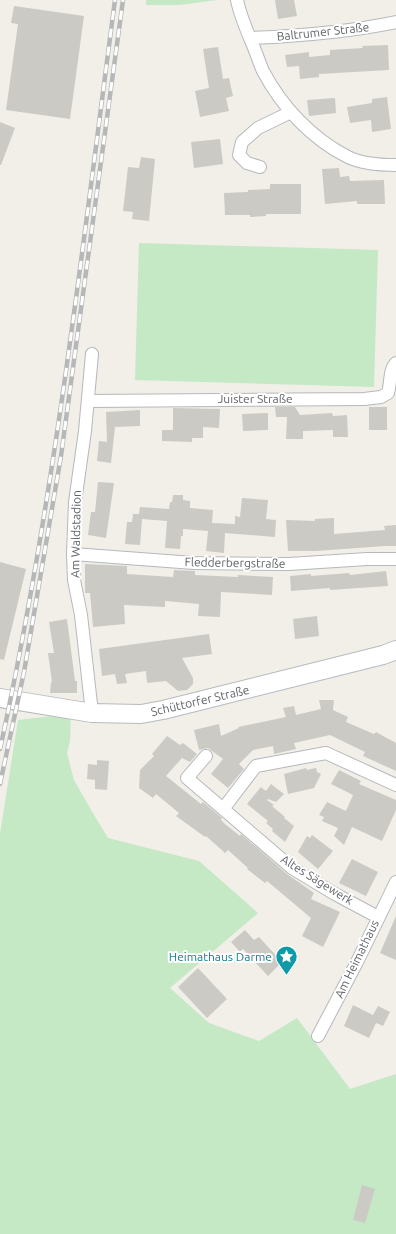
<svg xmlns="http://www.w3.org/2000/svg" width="396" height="1234" viewBox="0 0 396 1234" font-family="Ubuntu,sans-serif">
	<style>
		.green { fill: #c5e8c5 }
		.building { fill: #cccac5 }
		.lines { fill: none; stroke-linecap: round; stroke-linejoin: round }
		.street-casing { stroke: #b5b8bc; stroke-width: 14 }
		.secondary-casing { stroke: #b6babf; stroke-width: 20 }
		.street { stroke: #fff; stroke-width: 12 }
		.secondary { stroke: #fff; stroke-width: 18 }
		.rail-casing { stroke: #b6b7b8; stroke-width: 4.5 }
		.rail { stroke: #fff; stroke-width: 3; stroke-dasharray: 9; stroke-linecap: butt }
		.labels { text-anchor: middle; stroke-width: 4; stroke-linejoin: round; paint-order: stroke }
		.street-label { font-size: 12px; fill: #5f6368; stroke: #fff }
		.culture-label { font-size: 12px; fill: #0d838f; stroke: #fff; text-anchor: end }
	</style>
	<rect width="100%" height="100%" fill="#f1efe8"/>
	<path class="green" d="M146 0H217L180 5H146Z
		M139 243 378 250 374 387 135 380Z
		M71 714 70 741 67 753 74 780 94 815 108 838 199 861 258 913 170 988 209 1023 259 1041 297 1018 350 1089 396 1074V1234H0V834L18 720Z"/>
	<path class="building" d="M275 0H294L297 16 278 19Z
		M14 6 84 16 70 119 6 110 18 24 11 23Z
		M388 45 389 70 319 74V77L300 79 299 66 287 67 285 55 309 52V57L330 55V50L363 48 362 46Z
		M218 47 223 79 229 78 233 96 226 98 229 111 200 117 195 91 209 88 203 49Z
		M387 97 391 129 372 132 371 120 350 123 347 107 372 103V99Z
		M335 98 336 113 309 116 307 100Z
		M0 122 15 128 1 165H0Z
		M220 139 223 164 194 168 191 142Z
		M141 157 155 159 149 221 132 219 133 212 123 211 128 167 139 168Z
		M339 168 340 177 349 176 350 181 384 180 385 204H357V201L325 204 322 169Z
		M270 184H301V214H266V216L250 217V215H225L224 193 248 192V190L270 189Z
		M275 407H295L300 415 332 413 333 416 347 415 348 437H333V430L303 431V439H286L287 417H276Z
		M369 407H387V430H369Z
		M173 408 220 409 219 428 203 427V438H192V442L162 441V430H173Z
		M140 410V426L115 427 111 463 97 461 99 441 107 442 106 412Z
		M268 413V430L243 431 242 414Z
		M98 482 114 483 106 538 88 535 91 512H95Z
		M173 495H183V500L190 501V508L213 510 212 523 235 524V516L240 517 242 498 268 500 266 519 276 520 275 537 225 533 224 553 206 551 208 531 183 529V536H181L180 549 165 548 167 521 142 519 140 545 125 544 127 522H132L133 514H139L140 507 169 509 170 502H172Z
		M334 518V534L385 530 384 526 396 525V546H385L316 551H288L286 520 315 521V519Z
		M0 562 26 569 4 660 0 659Z
		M85 564 127 566V574L173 577 174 570 195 571V575L238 577V575L273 577 272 595 221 592 220 617 198 616 199 604 165 601V607L124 605 125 624 93 627 90 593H85Z
		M386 571 388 586 330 590V588L291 591 290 576 311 574V576L349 573 350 575Z
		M317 616 319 636 295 639 293 619Z
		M67 619 75 681H77V693H50L51 682H52L48 653H54L49 622Z
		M209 634 212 654 182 658 193 678V684L187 690 178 691 166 681 147 683 146 671 125 674 127 683 117 684 115 674 102 676 99 649Z
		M319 700H334L333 710 348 717 346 722 374 734 376 732 396 743V771L363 756 365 752 330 735 294 743 296 749 274 754 273 746 253 750 239 764 244 769 228 788 211 774 223 759 208 748 199 750 194 730 219 724 221 736 239 728 238 727 286 717 283 708 294 706 296 715 321 709Z
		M167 736 180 745 183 743 197 754 190 762 182 758 166 776 201 804 203 802 222 818 221 820 225 824 240 836 241 834 287 874 314 893 311 899 340 912 323 947 302 936 311 918 267 881 265 883 247 869 248 868 228 850 225 853 206 836 205 837 176 816 179 813 156 794 153 798 139 788 140 770 154 756 152 754Z
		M97 760 109 761 107 790 95 789V780L87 779 88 764 97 765Z
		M306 768 307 770 316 768 317 772 321 774 314 788 288 794 284 774Z
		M339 770 361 781 359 784 396 800V810L382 841 352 827 344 845 334 836 338 828 322 821 324 817 319 815 327 802 346 811 353 795 331 784Z
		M271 784 284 794 276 802 268 799 267 800 274 805 272 806 285 817 284 818 294 826 285 842 272 831 273 829 266 823 268 821 247 804 261 787 266 791Z
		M312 835 333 851 318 869 298 852 307 836 310 838Z
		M352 859 378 872 366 896 339 883Z
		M396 916V960L380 953Z
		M245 930 254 940 259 937 282 962 268 976 243 949 240 952 231 942Z
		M198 968 227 999 207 1018 178 987Z
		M353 1005 373 1015 378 1006 390 1012 383 1026 376 1023 369 1038 344 1026Z
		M362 1185 375 1189 365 1223 353 1220Z"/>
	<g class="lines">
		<defs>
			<path id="street" d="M237 0C240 15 246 29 252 43 256 52 259 62 263 71 282 107 312 139 348 157 362 164 381 165 396 165
				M250 38C299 36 348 32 396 22
				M260 167 247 163 239 155 242 142 258 128 291 112
				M88 401 364 399 381 397 388 393C391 383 389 370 396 363
				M73 554 194 563 289 564 367 559H396
				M92 713 81 615 74 580 73 554 75 502 85 431 92 354
				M206 756 187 778 292 868 335 894 378 917
				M223 809 256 766 326 753 396 785
				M318 1036 357 962 396 882"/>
			<path id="secondary" d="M0 698 92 713 141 714 163 710 383 655 396 650"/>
		</defs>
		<use href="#street" class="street-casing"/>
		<use href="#secondary" class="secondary-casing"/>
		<use href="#street" class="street"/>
		<use href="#secondary" class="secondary"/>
		<defs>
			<path id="rail" d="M0 749C54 502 82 250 115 0
				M0 784 24 672 61 456 123 0"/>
		</defs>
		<use href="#rail" class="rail-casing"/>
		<use href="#rail" class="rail"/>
	</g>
	<defs>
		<symbol id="sight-pin" viewBox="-11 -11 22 30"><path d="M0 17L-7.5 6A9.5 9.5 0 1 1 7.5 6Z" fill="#0f9aa8" stroke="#fff"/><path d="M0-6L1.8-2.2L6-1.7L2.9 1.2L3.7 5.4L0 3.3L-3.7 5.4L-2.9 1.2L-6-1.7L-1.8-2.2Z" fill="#fff"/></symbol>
	</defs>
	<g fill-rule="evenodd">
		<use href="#sight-pin" x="274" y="944" width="25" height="34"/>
	</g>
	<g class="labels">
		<g class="street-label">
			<text transform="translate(323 32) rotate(-6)" y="4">Baltrumer Straße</text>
			<text x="255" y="403">Juister Straße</text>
			<text transform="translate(76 534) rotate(-89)" y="4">Am Waldstadion</text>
			<text transform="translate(235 563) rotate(1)" y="4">Fledderbergstraße</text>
			<text transform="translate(200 701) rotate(-13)" y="4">Schüttorfer Straße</text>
			<text transform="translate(317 880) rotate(32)" y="4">Altes Sägewerk</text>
			<text transform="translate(357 959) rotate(-64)" y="4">Am Heimathaus</text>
		</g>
		<g class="culture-label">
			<text x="272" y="961">Heimathaus Darme</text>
		</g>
	</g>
</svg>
